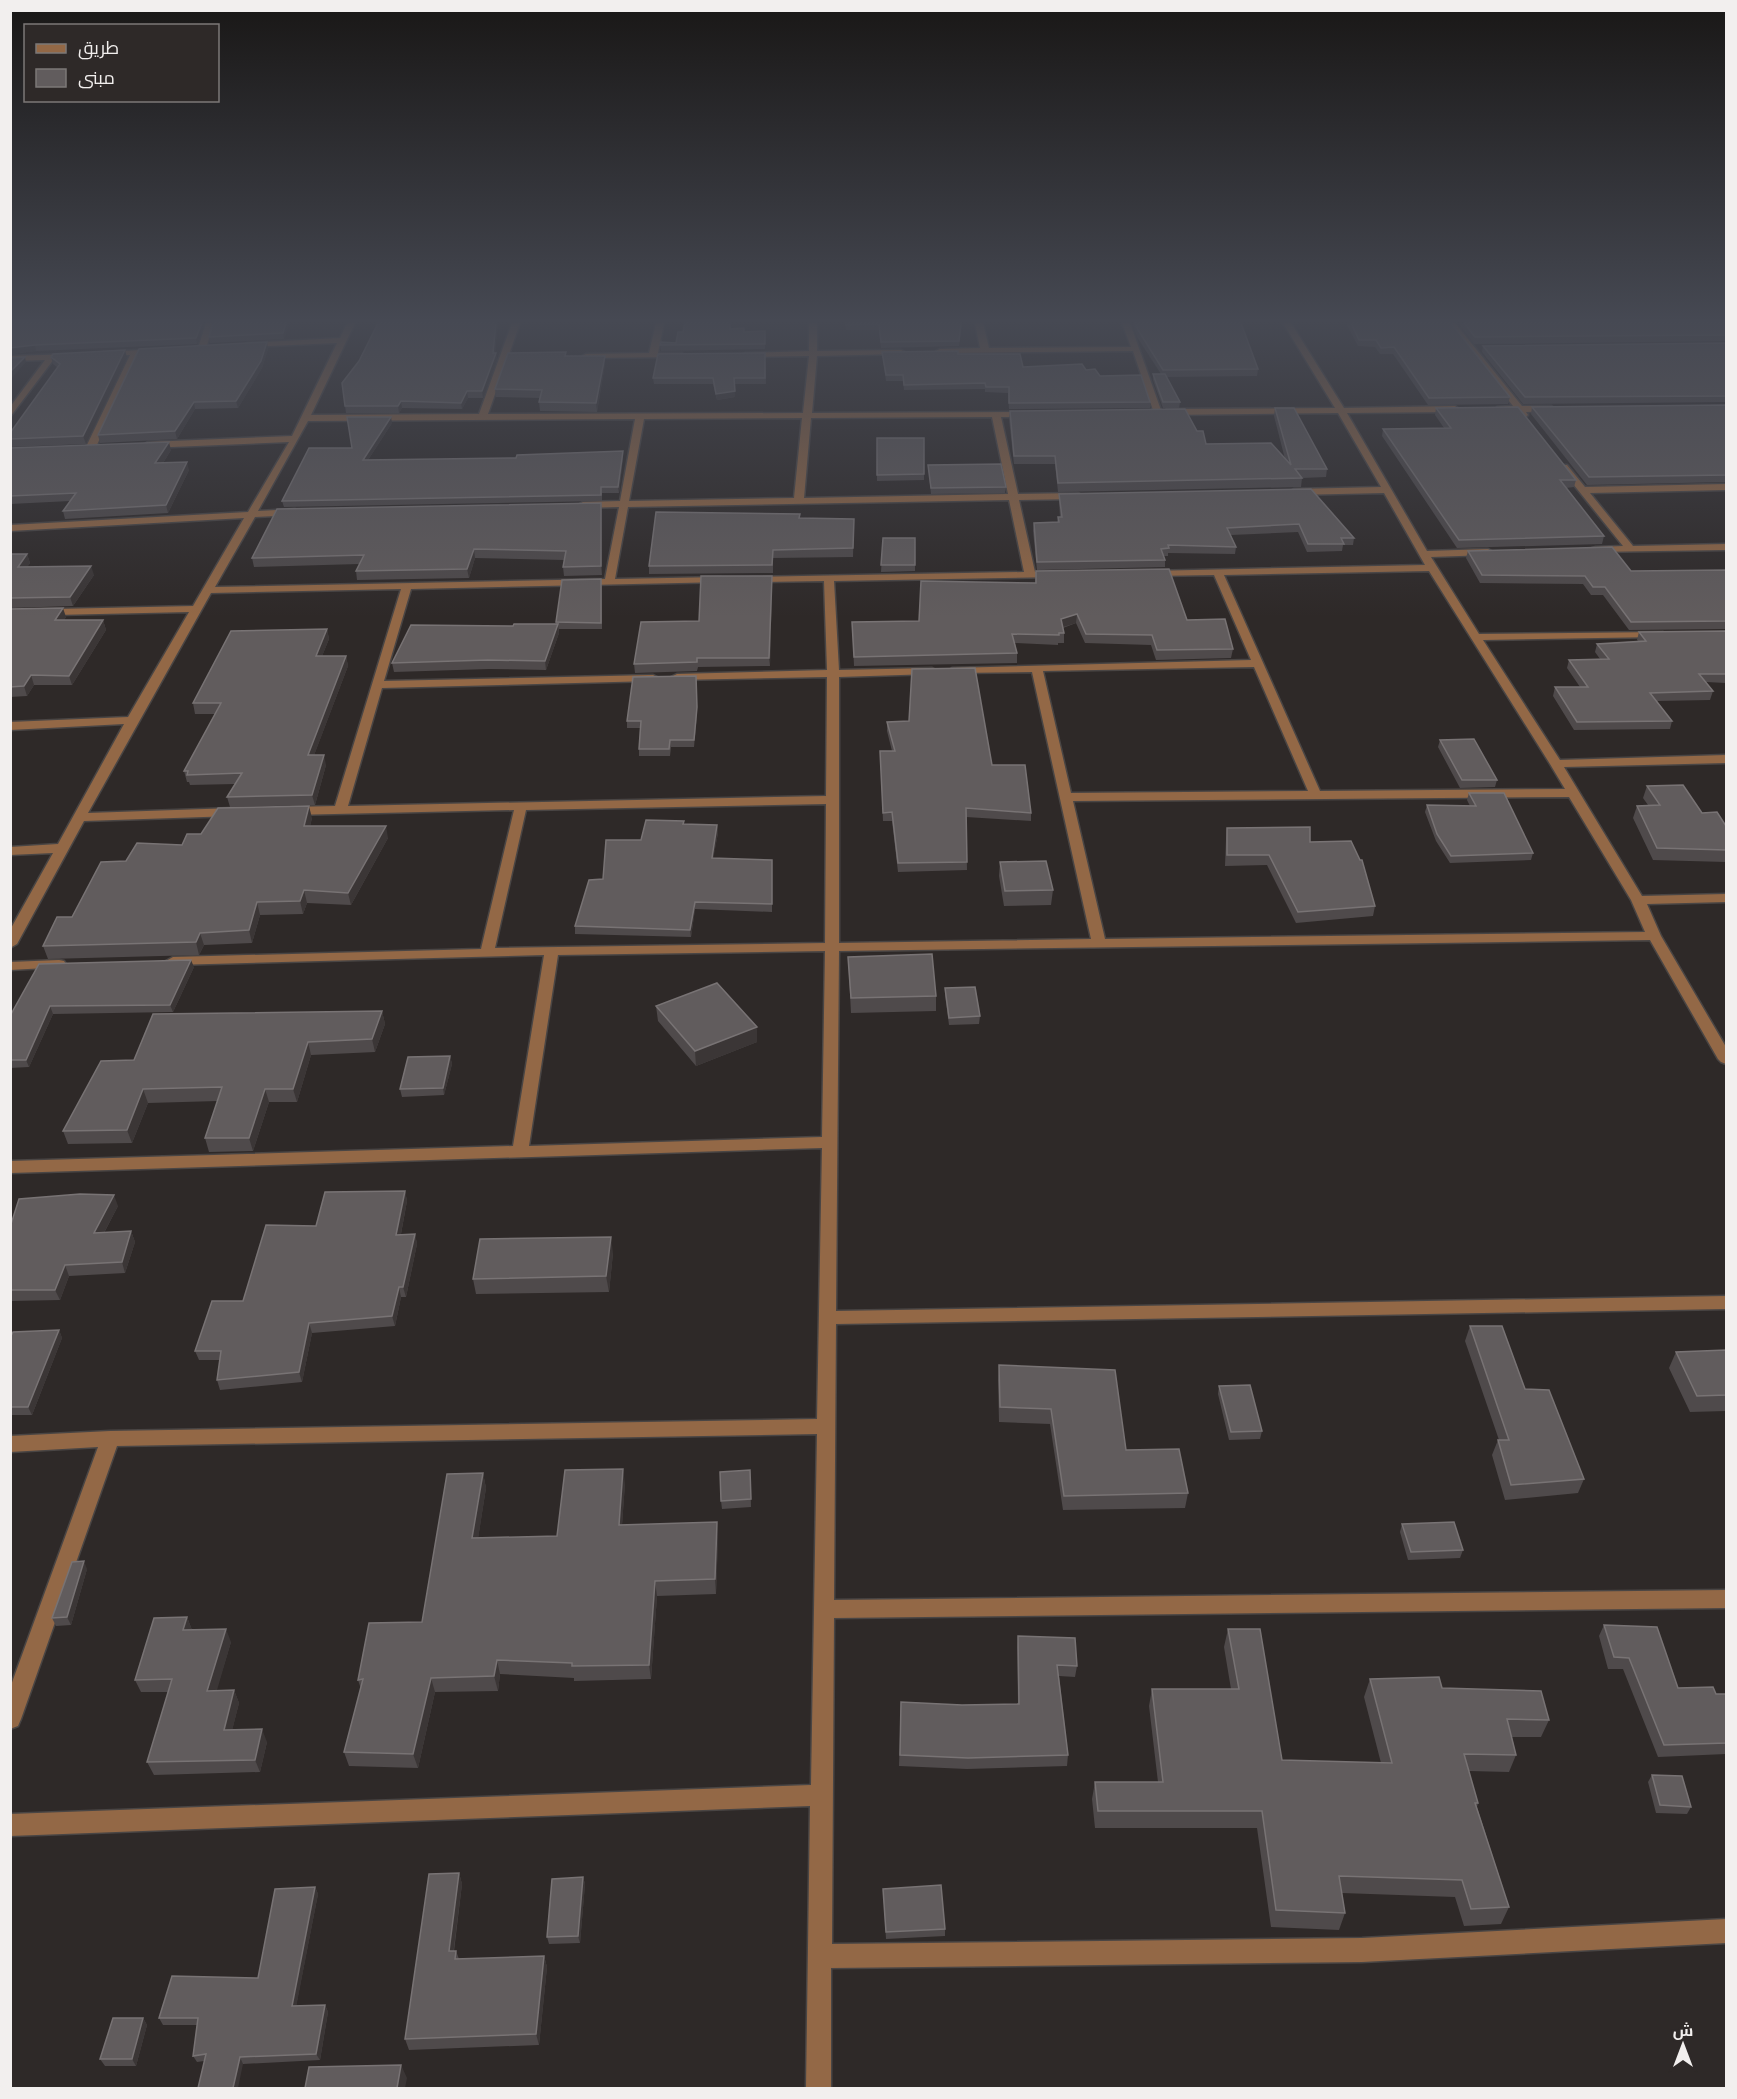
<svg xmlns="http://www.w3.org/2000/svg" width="1737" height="2099" viewBox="0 0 1737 2099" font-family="Poppins,Cairo,sans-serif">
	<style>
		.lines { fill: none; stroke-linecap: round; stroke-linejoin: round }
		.minor-casing { stroke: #494544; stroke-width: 3 }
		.minor { fill: #936846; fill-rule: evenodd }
		.wall { fill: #4f4a4b }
		.shaded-wall { fill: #3b3636 }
		.building { fill: #615c5d; stroke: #787374; stroke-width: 1.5 }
	</style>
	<rect width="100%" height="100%" fill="#2e2928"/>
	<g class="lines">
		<defs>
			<path id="minor" d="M206 323H214L206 348 202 350 198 348Z
				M347 323H355L311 415 479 414 512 323H520L488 414 803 413 809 356 745 357 741 355 745 353 809 351V323H817V351L901 350 905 352 901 354 817 356 812 413 1032 412 1033 414 1029 417H1001L1018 494 1078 493 1083 496 1078 499 1019 500 1035 572H1054L1059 575 1058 577 834 581 839 670 932 668 938 671 932 674 839 677V943L1091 939 1032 672 956 673 950 670 952 668 1251 660 1214 575 1153 576 1149 575V571L1425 565 1384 493 1294 495 1289 492 1294 489 1381 487 1338 413 1167 415 1163 412 1167 409 1335 408 1283 323H1291L1344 408 1455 406 1459 409 1455 412 1347 413 1427 551 1488 549 1493 552 1488 555 1431 557 1479 634 1663 632 1664 634 1659 637 1483 640 1560 760 1726 755V763L1564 767 1642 896 1726 894V902L1647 904 1661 936 1726 1047V1064L1721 1062 1718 1059 1650 940 839 951 836 1311 1726 1296V1309L836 1324 834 1600 1726 1590V1608L834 1618 832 1944 1362 1938 1726 1919V1943L1362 1962 831 1968V2088H806L810 1806 10 1836V1814L811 1785 817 1434 117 1446 21 1719 18 1726 10 1729V1688L98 1447 10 1452V1436L110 1431 817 1419 822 1148 10 1173V1161L513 1146 544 955 173 965 166 961 173 957 481 949 514 810 291 815 285 811 291 807 335 806 401 589 211 593 88 813 234 808 240 812 234 816 84 821 17 944 10 948V930L53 853 10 855V847L58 844 124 724 10 730V722L128 717 189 612 10 616V610L193 606 244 518 10 531V525L248 512 289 442 148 448 143 445 148 442 292 436 337 343 247 347 243 345 247 343 340 338ZM992 417 1008 494 804 498 811 418ZM802 418 794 498 629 501 644 419ZM635 419 620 501 583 502 578 505 583 508 619 507 605 579 215 587 255 517 295 515 300 512 295 509 258 511 308 421ZM1009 500 1024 572 750 577V581L754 582 824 581 827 670 677 674 671 677 677 680 827 677 826 796 348 806 382 688 653 681 659 678 653 675 384 681 411 589 725 582 726 580 721 577 615 579 628 507ZM1429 571 1550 764 1565 789 1320 791 1224 575ZM1254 667 1308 791 1071 793 1043 671ZM1569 797 1631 900 1645 932 1105 939 1073 801ZM826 804 825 943 495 948 526 810ZM825 951 822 1137 529 1146 558 955Z
				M656 323H664L658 353H682V357L586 358 582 356 586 354 649 353Z
				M975 323H983L989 348 1131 347 1122 323H1130L1162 413 1158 416 1154 413 1133 351 937 353 936 351 940 349 980 348Z
				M1447 323H1455L1522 406H1551L1555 409 1554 411 1526 412 1528 415 1524 418 1517 412 1497 411V407L1513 406Z
				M160 349V353L139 355 96 447 88 449 86 447 130 355 106 356 102 354 103 352Z
				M73 354V358L54 359 10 417V407L45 360 10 361V356Z
				M1561 465H1567L1585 487 1726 484V490L1590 493 1633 546 1726 544V550L1592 552V548L1596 547 1623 546 1561 469Z
				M59 960 64 961 66 964 64 967 10 970V962Z"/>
		</defs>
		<use href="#minor" class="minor-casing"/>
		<use href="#minor" class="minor"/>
	</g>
	<path class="wall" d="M10 323H205L197 344 36 351 10 354Z
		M289 323 284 339 210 343 209 337Z
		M378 323H498L495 353 497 359 483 398H468L462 409 402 408 399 413H346L342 383 359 361Z
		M845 323H962L959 346 881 348 879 330H846Z
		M1132 323H1241L1258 369 1257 376 1166 377 1180 402 1179 408H1163L1153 380V374H1161L1137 337Z
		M1346 323H1451L1510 397 1508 404 1428 405 1393 354H1380L1375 347 1358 346Z
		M1458 323H1726V341L1474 344Z
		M730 329 744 332 765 331V349L661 351 660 345 676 343Z
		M1726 343V402L1523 404 1482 352 1483 346Z
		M268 349 262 368 238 408 195 409 177 439 100 443 98 435Z
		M882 352 958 354 1023 367 1086 370 1100 376 1150 402V408L1009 409 1008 393 985 392V389L904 390 903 381H886Z
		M765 353 766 384H734L735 397 717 400 713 384H654L653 378Z
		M566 356 605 364 597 412 540 411 539 402 540 398 496 397 495 389Z
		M51 357H127L86 444 10 447V433L58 368 53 364Z
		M1726 405V483V482L1587 485 1531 414 1532 407Z
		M1275 408 1327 469 1326 477 1302 478 1301 487 1058 492 1055 464H1014L1009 419 1010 411 1197 431 1206 444 1285 459 1274 416Z
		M1436 408 1576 480 1574 487 1566 488 1604 536 1602 544 1457 548 1382 436 1383 429 1444 428 1435 415Z
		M392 423 368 460 516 458 623 451V457L619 493H602V501L284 507 282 501 352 448Z
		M877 438H924V480L877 481Z
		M10 448 171 450 163 463 189 470 168 513 65 519 63 511 70 501 10 504Z
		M928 465 1006 487 1005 493 931 494Z
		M1311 489 1354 538 1353 545H1343L1342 551 1307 552 1298 532 1231 535 1236 547 1235 554 1168 553V556H1164L1165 560V567L1037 570 1033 531 1034 523 1057 522 1058 517H1060L1059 501V494Z
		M601 503 602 575 564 576 563 567 564 560 475 558 469 578 357 580 356 571 359 564 254 567 252 558Z
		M800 514V519H854L853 557 773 558V573L649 574V566Z
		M883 538H915V571L881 572Z
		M1468 551 1631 571 1726 570V629L1629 630 1603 595H1591L1583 584 1480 583 1466 558Z
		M10 554H27L30 563 27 567 94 575 73 606 10 608Z
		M1036 571 1187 620 1233 649 1231 658 1156 660 1151 645 1085 643 1076 623 1063 628 1064 633V643H1058V645L1015 643 1017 653V663L854 666 852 622 919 621 1035 583Z
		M772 584 770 666 698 667 697 671 635 673 634 664 699 621Z
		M602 585V629H559V633L546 670 489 669 394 672 392 663 513 626 556 624V622Z
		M10 609 66 617 64 620H103L106 630 72 685H34L27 696 10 697Z
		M327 629 329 639 322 656H346L348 666 314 755 326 765 315 805 230 807 227 797 235 784 190 785 189 782H187L184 771 215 714H195L193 703Z
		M1726 631V683L1706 682 1713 691 1710 700 1657 701 1672 721 1670 729 1574 730 1553 696 1555 687H1580L1567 668 1569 660 1600 659 1595 652 1597 644 1638 641 1637 640 1639 632Z
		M697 714 694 747H671L670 756H639V749L640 728H627V721Z
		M887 722 992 765 1031 813V821L966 817 967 870 898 872 892 821H883L880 751H892L887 731Z
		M1440 740 1497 780 1495 787 1460 788 1438 747Z
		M1647 786 1702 813 1726 826V862L1653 860 1633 818 1637 806 1648 805 1643 798Z
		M1469 793 1533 853 1531 860 1450 863 1436 841 1425 812 1427 805 1470 806 1467 800Z
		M312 818 310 826 388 838 351 905 307 903 303 914 260 915 252 943 204 945 199 955 48 959 43 946 126 861 182 845 201 834Z
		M684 825H717L718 833 713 858 772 860V912L695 909 691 937 575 934V926L603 879 641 840Z
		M1227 828 1310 842 1375 906 1373 916 1296 923 1267 865 1225 866 1226 839Z
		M1000 862 1053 890 1051 905 1004 906 999 876Z
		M848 957 936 996V1011L851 1013Z
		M194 967 173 1012 53 1014 29 1067 10 1068V1016Z
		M945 988 980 1016 979 1024 949 1025 945 995Z
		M656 1006 757 1042 696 1066 658 1021Z
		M382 1011 385 1024 375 1052 311 1055 297 1102H269L253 1151 209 1152 205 1138 218 1101 148 1103 132 1143 68 1144 63 1131 134 1060Z
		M450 1056 452 1064 444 1095 402 1097 400 1089Z
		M405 1191 407 1201 401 1234H415L417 1244 406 1297H401L395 1326 312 1333 302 1382 220 1390 217 1380 220 1360H199L195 1351 316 1226Z
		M118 1206 104 1233 131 1231 135 1242 125 1273 69 1276 60 1300 10 1301V1227Z
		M613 1253 609 1292 476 1294 473 1279Z
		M1470 1326 1525 1389 1584 1479 1578 1493 1505 1500 1492 1455 1498 1440H1499L1465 1341Z
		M59 1330 62 1338 32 1415H10V1338Z
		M1726 1350V1411L1690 1412 1669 1368 1676 1352Z
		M999 1365 1126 1450 1188 1493 1185 1508 1063 1510 1050 1424 999 1422 998 1380Z
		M1219 1386 1262 1431 1260 1439 1229 1440 1218 1394Z
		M750 1470 751 1507 722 1509 721 1501Z
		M483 1473 486 1488 478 1538 557 1536 625 1483 622 1525 718 1537 716 1594 657 1596 651 1679 574 1681V1678L500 1674 498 1691 435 1692 418 1768 349 1766 344 1752 361 1689 358 1680 422 1622Z
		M1402 1524 1463 1550 1460 1558 1408 1560 1400 1532Z
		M87 1569 71 1625 56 1626 52 1618Z
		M187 1617 192 1630 231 1642 216 1691 234 1690 239 1703 232 1730 267 1742 260 1772 154 1775 147 1762 168 1692H141L135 1680Z
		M1604 1625 1678 1688 1716 1694H1726V1754L1658 1757 1623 1669H1608L1599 1636Z
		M1228 1629 1282 1760 1381 1763 1364 1697 1370 1679 1442 1688 1549 1720 1541 1737H1512L1516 1755 1509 1772 1469 1771 1478 1803 1477 1807 1509 1907 1501 1924 1464 1926 1455 1897 1342 1893 1345 1913 1339 1930 1271 1927 1257 1828H1095L1092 1799 1095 1782H1158L1149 1706 1152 1689H1231L1224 1647Z
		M1018 1636 1077 1666 1075 1677 1059 1676 1068 1755 1067 1766 967 1769 899 1766 901 1702 962 1705 1018 1704 1017 1647Z
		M1652 1775 1691 1807 1687 1814 1656 1813 1648 1782Z
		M459 1873 462 1884 454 1951H456L459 1959 544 1956 547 1967 539 2045 409 2050 405 2039Z
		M583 1877 585 1884 580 1943 549 1944 547 1937Z
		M315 1887 318 1894 296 2006 325 2005 328 2012 320 2060 243 2064 204 2061 197 2062 193 2056 197 2025H163L159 2018 258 1978Z
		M883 1889 945 1929V1936L886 1939Z
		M143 2018 147 2025 136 2066H105L100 2059Z"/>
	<path class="shaded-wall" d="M202 323H205L197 344 196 338Z
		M286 323H289L284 339 283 333Z
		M496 323H498L494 357 496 353 497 359 483 398 482 391 493 353Z
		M267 342 268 349 262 368 238 408 236 401Z
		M35 345 36 351 10 354V348Z
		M125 350 127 357 86 444 83 436Z
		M605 356V364L597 412 596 403Z
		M25 357 26 362 10 380V372Z
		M467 391 468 398 462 409 461 403Z
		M735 391V397L717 400 716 394Z
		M401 401 402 408 399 413 398 406Z
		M194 402 195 409 177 439 175 431Z
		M391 417 392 423 364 466 363 460Z
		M169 442 171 450 158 471 155 463Z
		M623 451V457L619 493 618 487Z
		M187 462 189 470 168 513 166 505Z
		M601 503 602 512V575L601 566Z
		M474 549 475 558 469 578 467 569Z
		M27 554 30 563 21 576 18 567Z
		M91 566 94 575 73 606 70 597Z
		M772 576V584L770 666 769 658Z
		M63 608 66 617 58 629 55 620Z
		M1077 614 1076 623 1060 628 1061 619Z
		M103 620 106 630 72 685 69 676Z
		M558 624 559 633 546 670 545 661Z
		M327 629 329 639 318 666 316 656Z
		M346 656 348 666 310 766 308 755Z
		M31 675 34 685 27 696 24 686Z
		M697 682V714L694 747V740Z
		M324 755 326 765 315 805 312 795Z
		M309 806 312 818 307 839 304 826Z
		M717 825 718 833 712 866V858Z
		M386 826 388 838 351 905 348 893Z
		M304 890 307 903 303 914 300 901Z
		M257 902 260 915 252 943 249 930Z
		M695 902V909L691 937 690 930Z
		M200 933 204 945 199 955 196 942Z
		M191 960 194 967 173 1012 170 1005Z
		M50 1006 53 1014 29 1067 26 1060Z
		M382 1011 385 1024 375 1052 372 1039Z
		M757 1027V1042L696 1066 695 1051Z
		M308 1042 311 1055 297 1102 293 1089Z
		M450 1056 452 1064 444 1095 443 1088Z
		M143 1089 148 1103 132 1143 127 1130Z
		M265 1089 269 1102 253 1151 249 1138Z
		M405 1191 407 1201 399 1244 396 1235Z
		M114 1195 118 1206 98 1244 94 1233Z
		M131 1231 135 1242 125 1273 122 1262Z
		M415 1234 417 1244 406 1297 403 1287Z
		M611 1237 613 1253 609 1292 606 1276Z
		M65 1265 69 1276 60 1300 55 1290Z
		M399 1287 401 1297 395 1326 392 1316Z
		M309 1323 312 1333 302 1382 299 1372Z
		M59 1330 62 1338 32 1415 28 1407Z
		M623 1469 625 1483 621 1539 619 1525Z
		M483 1473 486 1488 476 1552 472 1538Z
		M717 1522 718 1537 716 1594 715 1579Z
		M84 1561 87 1569 71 1625 67 1617Z
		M655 1581 657 1596 651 1679 649 1665Z
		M187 1617 192 1630H183Z
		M226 1629 231 1642 213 1704 207 1691Z
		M497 1660 500 1674 498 1691 494 1676Z
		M431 1678 435 1692 418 1768 413 1754Z
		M234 1690 239 1703 229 1743 224 1730Z
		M262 1729 267 1742 260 1772 255 1760Z
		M459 1873 462 1884 452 1963 449 1951Z
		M583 1877 585 1884 580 1943 578 1936Z
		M315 1887 318 1894 295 2013 292 2006Z
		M544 1956 547 1967 539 2045 536 2034Z
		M325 2005 328 2012 320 2060 316 2054Z
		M143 2018 147 2025 136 2066 132 2059Z
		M240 2057 243 2064 238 2088H233Z
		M401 2065 407 2078 405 2088H397Z"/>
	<path class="building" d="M10 323H202L196 338 35 345 10 348Z
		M213 323H286L283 333 209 337Z
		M378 323H496L493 353H496L482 391H467L461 403 401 401 398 406H345L342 383 359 361Z
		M685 323H730V329L744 328V332L765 331V344L660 345 661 342 676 343 678 332H683Z
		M846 323H961L959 341 881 342 879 324 846 325Z
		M1135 323H1241L1258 369 1163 370 1138 330Z
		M1351 323H1451L1510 397 1429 398 1394 347 1381 348 1376 340H1359Z
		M1464 323H1726V335L1475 337Z
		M267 342 261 361 236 401 194 402 175 431 98 435 139 349Z
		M1726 343V396L1525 397 1483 346Z
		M125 350 83 436 10 439V433L60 364 51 357 53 354Z
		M958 351V354H1020L1023 367 1082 364 1086 370 1095 369 1100 376 1141 375 1150 402 1009 403V387H986L985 383 904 385 903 375H886L882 352Z
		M566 352 565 356H605L596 403 539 402 542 390 495 389 508 353Z
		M765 353V378H734L735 391 716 394 713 378H653L658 354Z
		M25 357 10 372V358Z
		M1153 374H1165L1180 402H1163Z
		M1726 405V475L1589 477 1532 407Z
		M1518 407 1576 480H1560L1604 536 1459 540 1383 429 1451 428 1436 408Z
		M1275 408H1294L1327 469H1295L1302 478 1058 483 1055 456H1014L1010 411 1185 409 1197 431H1203L1206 444 1271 443 1291 465Z
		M347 417H391L363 460 516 458 517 455 623 451 618 487H601V495L282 501 309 448H352Z
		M877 438H924V474L877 475Z
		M169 442 155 463 187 462 166 505 63 511 76 493 10 496V448Z
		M1001 464 1006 487 931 488 928 465Z
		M1311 489 1354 538H1341L1344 544H1308L1299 524 1227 528 1236 547 1168 545 1169 548 1161 549 1165 560 1037 562 1034 523 1059 522 1058 517H1062L1059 494Z
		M601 503V566L563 567 566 551 474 549 467 569 356 571 364 555 252 558 277 509Z
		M656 512 800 514 799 518 854 519 853 548 773 550 772 565 649 566Z
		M883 538H915V565H881Z
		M1612 547 1631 571 1726 570V621L1631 622 1605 587H1593L1585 576 1482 575 1468 551Z
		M10 554H27L18 567 91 566 70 597 10 598Z
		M1169 569 1187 620 1225 619 1233 649 1157 650 1152 635 1086 634 1077 614 1061 619 1064 633H1059V635L1012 634 1017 653 854 657 852 622 919 621 921 581 1036 583V571Z
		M701 576H772L769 658H697V662L634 664 641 622 699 621Z
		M601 579V623L556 622 562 580Z
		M63 608 55 620H103L69 676 31 675 24 686 10 687V609Z
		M514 624H558L545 661 488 660 392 663 411 625 513 626Z
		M327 629 316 656H346L308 755H324L312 795 227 797 242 773 187 775 188 771H184L221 703H193L231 631Z
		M1726 631V674H1699L1713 691 1650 693 1672 721 1577 722 1555 687H1588L1569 660 1609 659 1597 644 1646 641 1639 632Z
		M975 668 992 765H1025L1031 813 966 808 967 862 898 863 892 812 883 813 880 751H895L887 722 909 721 912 669Z
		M696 676 697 707 694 740H670L669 749H639L641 721H627L633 677Z
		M1474 739 1497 780H1462L1440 740Z
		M1683 785 1702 813 1717 812 1726 826V850L1657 848 1637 806 1660 805 1647 786Z
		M1469 793H1504L1533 853 1451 856 1437 834 1427 805 1476 806Z
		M309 806 304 826H386L348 893 304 890 300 901 257 902 249 930 200 933 196 942 43 946 57 917H72L101 862 126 861 137 843 182 845 187 834H201L218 808Z
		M646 820 684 821 683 824 717 825 712 858 772 860V904L695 902 690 930 575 926 589 880 603 879 606 840H641Z
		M1310 827V842L1351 841 1360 860H1362L1375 906 1298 912 1269 855H1227V828Z
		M1046 861 1053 890 1005 891 1000 862Z
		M932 954 936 996 851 998 848 957Z
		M191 960 170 1005 50 1006 26 1060H10V1016L39 964Z
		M717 983 757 1027 695 1051 656 1006Z
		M975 987 980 1016 949 1018 945 988Z
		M382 1011 372 1039 308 1042 293 1089H265L249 1138H205L222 1087 143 1089 127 1130 63 1131 101 1061 134 1060 153 1014Z
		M450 1056 443 1088 400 1089 408 1057Z
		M405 1191 396 1235 415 1234 403 1287H399L392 1316 309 1323 299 1372 217 1380 221 1351H195L212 1301H243L266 1225 316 1226 325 1192Z
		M80 1194 114 1195 94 1233 131 1231 122 1262 65 1265 55 1290H10V1227L19 1199Z
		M611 1237 606 1276 473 1279 480 1239Z
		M1470 1326H1502L1525 1389 1549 1390 1584 1479 1511 1485 1498 1440H1509Z
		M59 1330 28 1407H10V1338L13 1332Z
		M1726 1350V1395L1697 1396 1676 1352Z
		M999 1365 1115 1370 1126 1450 1179 1449 1188 1493 1064 1496 1051 1409 1000 1407Z
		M1250 1385 1262 1431 1231 1432 1219 1386Z
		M623 1469 619 1525 717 1522 715 1579 655 1581 649 1665 572 1666V1663L497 1660 494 1676 431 1678 413 1754 344 1752 363 1679 358 1680 369 1623 422 1622 447 1474 483 1473 472 1538 557 1536 565 1470Z
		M750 1470 751 1499 721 1501 720 1472Z
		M1454 1522 1463 1550 1411 1552 1402 1524Z
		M84 1561 67 1617 52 1618 72 1562Z
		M187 1617 183 1630 226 1629 207 1691 234 1690 224 1730 262 1729 255 1760 147 1762 172 1679 135 1680 154 1618Z
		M1604 1625 1657 1627 1678 1688 1713 1687 1716 1694H1726V1743L1664 1745 1629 1658 1614 1657Z
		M1228 1629H1260L1282 1760 1392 1763 1370 1679 1439 1677 1442 1688 1541 1691 1549 1720 1507 1719 1516 1755 1464 1754 1478 1803H1475L1509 1907 1471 1909 1462 1880 1339 1876 1345 1913 1276 1910 1262 1811H1098L1095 1782H1163L1152 1689H1239Z
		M1018 1636 1075 1638 1077 1666 1057 1665 1068 1755 968 1758 900 1755 901 1702 962 1705 1019 1704Z
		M1652 1775 1682 1776 1691 1807 1660 1805Z
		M459 1873 449 1951H456L455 1959 544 1956 536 2034 405 2039 429 1874Z
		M583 1877 578 1936 547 1937 552 1879Z
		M941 1885 945 1929 886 1932 883 1889Z
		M315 1887 292 2006 325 2005 316 2054 240 2057 233 2088H198L206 2054 193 2056 198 2018H159L172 1976 258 1978 275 1889Z
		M113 2018H143L132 2059H100Z
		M401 2065 397 2088H305L309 2067Z"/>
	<linearGradient id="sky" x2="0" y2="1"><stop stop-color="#191716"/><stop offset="0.52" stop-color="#464953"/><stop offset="1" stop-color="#464953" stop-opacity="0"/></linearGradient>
	<rect width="1737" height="617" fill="url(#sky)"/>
	<rect width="1737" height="2099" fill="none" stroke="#f2efee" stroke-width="24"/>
	<rect x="24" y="24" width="195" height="78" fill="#2e2928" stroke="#7c7877" stroke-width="1.5"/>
	<rect x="36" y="44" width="30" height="9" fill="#936846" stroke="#7c7877" stroke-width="1.5"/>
	<text x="78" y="54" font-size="18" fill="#f2efee">طريق</text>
	<rect x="36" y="69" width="30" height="18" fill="#615c5d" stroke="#7c7877" stroke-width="1.5"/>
	<text x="78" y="84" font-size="18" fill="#f2efee">مبنى</text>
	<g transform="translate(1683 2045)" stroke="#2e2928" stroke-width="4.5" paint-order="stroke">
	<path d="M0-4.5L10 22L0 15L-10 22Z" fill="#f2efee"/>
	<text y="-9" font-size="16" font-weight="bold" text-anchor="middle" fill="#f2efee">ش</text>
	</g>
</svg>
